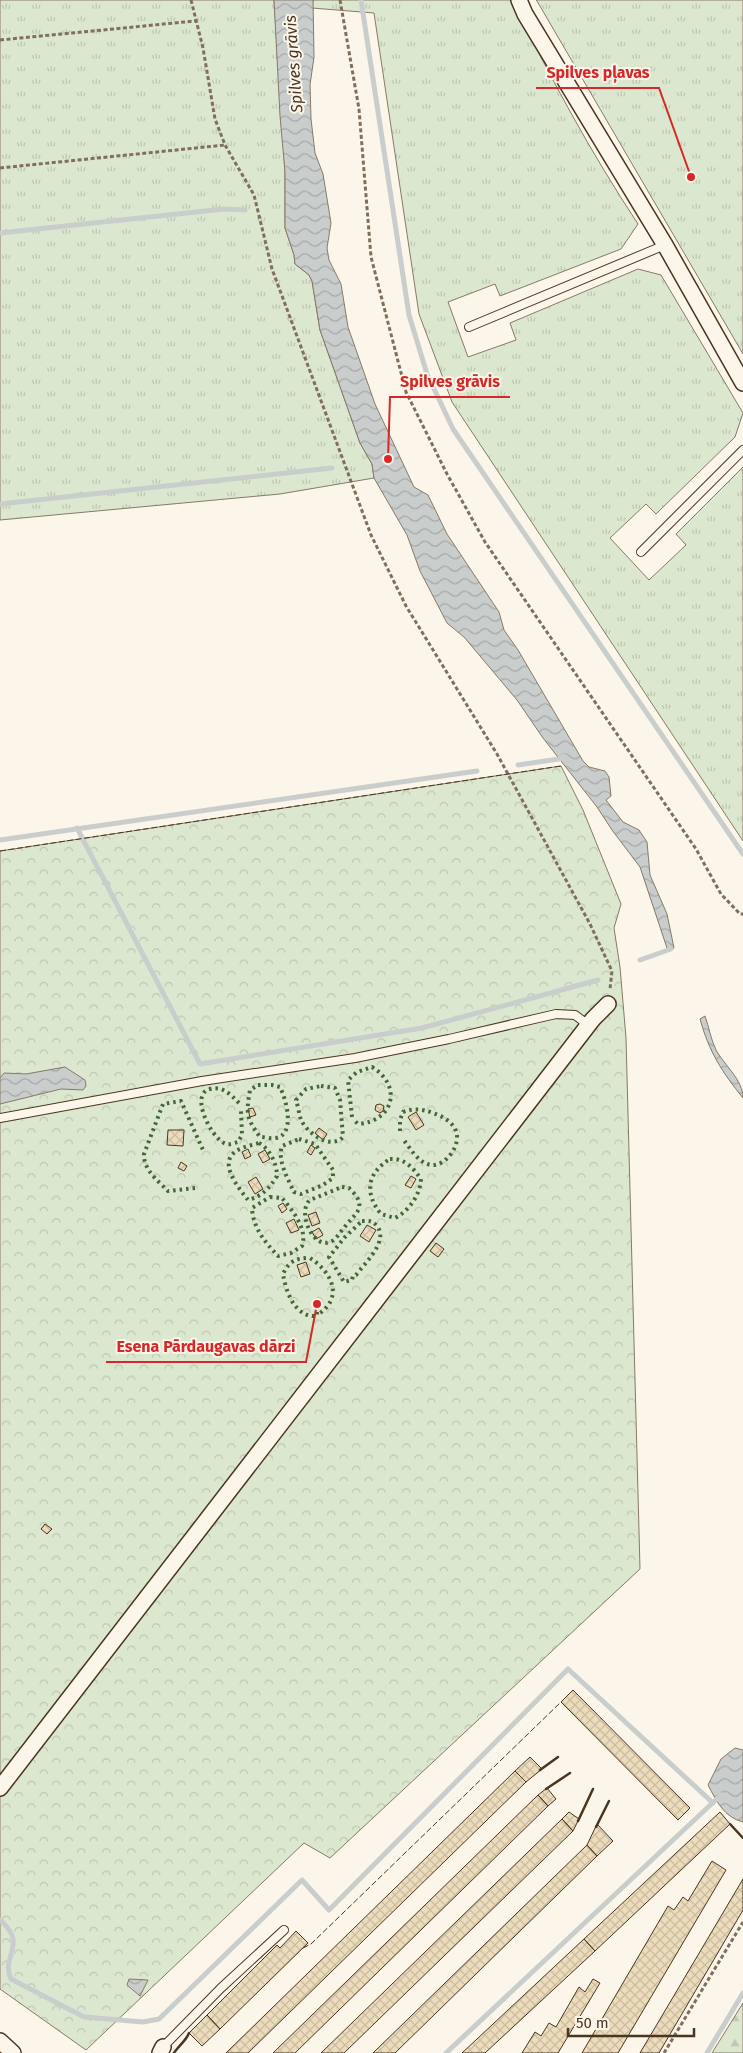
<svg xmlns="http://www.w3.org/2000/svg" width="743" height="2053" viewBox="0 0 743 2053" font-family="'Fira Sans',sans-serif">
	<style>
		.grass { fill: url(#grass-tufts); stroke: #887966 }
		.forest { fill: url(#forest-firs); stroke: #887966 }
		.park { fill: url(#park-crowns); stroke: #887966 }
		.water { fill: url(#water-waves); stroke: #887966 }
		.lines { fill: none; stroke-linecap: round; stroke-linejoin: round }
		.stream { stroke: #c9cecd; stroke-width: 5 }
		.building { fill: url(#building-cross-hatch); stroke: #4a3520 }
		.service-casing { stroke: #4a3520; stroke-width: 10 }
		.minor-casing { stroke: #4a3520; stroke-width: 18 }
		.path { stroke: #7f6f5c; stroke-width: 3; stroke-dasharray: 4 2.5; stroke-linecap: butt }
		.service { stroke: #fbf6e9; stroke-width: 8 }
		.minor { stroke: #fbf6e9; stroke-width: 15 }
		.hedge { stroke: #436837; stroke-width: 4; stroke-dasharray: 2.5 4; stroke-linecap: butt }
		.fence { stroke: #4a3520; stroke-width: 1; stroke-dasharray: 6 2.5; stroke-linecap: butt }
		.wall { stroke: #4a3520; stroke-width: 2.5 }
		.labels { text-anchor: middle; stroke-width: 4; stroke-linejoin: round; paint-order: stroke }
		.water-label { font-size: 16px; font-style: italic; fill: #4a3520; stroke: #fbf6e9 }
		.leader { fill: none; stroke: #d62828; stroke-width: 2 }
		.callout-dot { fill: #d62828; stroke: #fbf6e9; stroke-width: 2 }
		.callout-label { font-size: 16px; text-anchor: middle; font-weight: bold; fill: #d62828; stroke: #fbf6e9; stroke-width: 4; stroke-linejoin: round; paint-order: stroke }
	</style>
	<defs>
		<pattern id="grass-tufts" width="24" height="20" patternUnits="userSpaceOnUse" patternTransform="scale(1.25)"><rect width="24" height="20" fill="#dce7d0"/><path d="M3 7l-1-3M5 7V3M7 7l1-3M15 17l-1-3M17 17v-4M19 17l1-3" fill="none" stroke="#bec7b2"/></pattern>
		<pattern id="forest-firs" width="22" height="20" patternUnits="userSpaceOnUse" patternTransform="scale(1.25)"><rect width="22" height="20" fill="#dce7d0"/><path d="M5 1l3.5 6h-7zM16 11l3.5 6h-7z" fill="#bec7b2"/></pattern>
		<pattern id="park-crowns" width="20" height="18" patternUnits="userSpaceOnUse" patternTransform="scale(1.25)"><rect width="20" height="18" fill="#dce7d0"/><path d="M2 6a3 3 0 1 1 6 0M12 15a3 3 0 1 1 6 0" fill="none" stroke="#bec7b2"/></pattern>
		<pattern id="water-waves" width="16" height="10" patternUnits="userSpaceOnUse" patternTransform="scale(1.25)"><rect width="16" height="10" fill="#c9cecd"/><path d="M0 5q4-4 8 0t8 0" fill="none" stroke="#a5a8a6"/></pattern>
		<pattern id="building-cross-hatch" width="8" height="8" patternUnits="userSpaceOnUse" patternTransform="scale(1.25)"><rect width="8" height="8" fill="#ecdcbc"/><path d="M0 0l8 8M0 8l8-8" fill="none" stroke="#ccbda1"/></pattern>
	</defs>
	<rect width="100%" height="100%" fill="#fbf6e9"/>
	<path class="grass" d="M0 0H274L285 172V228L294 255 295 264 309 275 312 281 320 330 360 443 372 464 374 478 280 494 0 520Z
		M313 0H512C550 77 591 153 638 224L621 249 500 296 495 284 448 302 468 357 516 340 510 323 638 269 661 275 743 413 735 437 656 514 646 504 610 538 649 580 686 545 676 534 743 467V841L452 402 419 314 374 13 312 8Z
		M536 0H743V354L537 1Z"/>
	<path class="forest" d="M743 2003V2053H712Z"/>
	<path class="park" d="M561 766 583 810 621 904 614 928 620 967 626 1038 640 1569 330 1858 304 1843 86 2050 0 1989V851Z"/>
	<path class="water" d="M274 0H313L314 57 310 85 311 119 315 153 323 174 331 223 327 248 329 260 341 284 348 327 375 404 414 487 428 495 447 534 499 612 504 630 518 650 583 761 589 767 605 771 609 777 611 796 606 800 623 822 639 830 647 842 650 875 667 914 674 948 668 951 640 867 612 830 597 807 543 738 517 700 464 637 447 623 420 571 407 535 374 478 372 464 360 443 320 330 312 281 309 275 295 264 294 255 285 228V172L280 116Z
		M705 1016C709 1027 711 1040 716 1050 725 1066 743 1080 743 1098 722 1072 709 1052 700 1019Z
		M65 1067 85 1080 86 1086 83 1090 61 1089 0 1104V1078L4 1073 26 1074Z
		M735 1748 743 1750V1822C724 1817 717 1802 708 1785L721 1759Z
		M129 1979 148 1980 140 1996 127 1985Z"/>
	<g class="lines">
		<path class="stream" d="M361 0 409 315 427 374 453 429 743 854
			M0 233 224 209 245 210
			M0 504 332 468
			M518 765 559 759 564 756
			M77 828 200 1064 422 1028 598 980
			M0 840 477 771
			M640 960 671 949 670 948
			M0 1920C29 1945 0 1956 11 1979L84 2017 143 2022 159 2019 302 1880 329 1910 568 1669 713 1803
			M446 2053 721 1795
			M707 2053 743 1993"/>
	</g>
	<path class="building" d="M380 1104 384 1106 383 1111 380 1113 375 1110 376 1105Z
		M253 1108 256 1115 250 1117 248 1109Z
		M416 1112 424 1125 416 1130 408 1117Z
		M319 1128 327 1134 323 1140 315 1133Z
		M168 1130H184L183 1146 167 1145Z
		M311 1145 315 1148 311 1155 307 1152Z
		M248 1149 251 1156 245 1159 242 1152Z
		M265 1150 270 1159 263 1163 258 1154Z
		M181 1162 187 1166 184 1171 178 1168Z
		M411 1176 416 1179 411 1188 405 1185Z
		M256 1177 263 1189 255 1194 248 1182Z
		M283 1203 287 1209 282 1213 278 1206Z
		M316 1212 320 1223 312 1226 308 1215Z
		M294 1219 299 1230 291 1233 286 1223Z
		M367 1225 376 1230 369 1242 360 1236Z
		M319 1228 323 1235 316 1239 312 1232Z
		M436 1243 444 1249 438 1257 430 1251Z
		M306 1262 310 1274 301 1277 297 1265Z
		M45 1524 52 1529 47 1534 41 1529Z
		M573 1690 690 1808 678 1820 561 1702Z
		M530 1757 542 1769 526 1782 515 1771Z
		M515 1771 526 1782 248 2053H226Z
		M547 1788 556 1799 548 1806 538 1795Z
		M538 1795 548 1806 295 2053H273Z
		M569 1812 579 1819 573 1831 562 1819Z
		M720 1812 730 1824 595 1951 584 1939Z
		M562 1819 573 1831 344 2053H321Z
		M597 1824 613 1841 597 1856 587 1845Z
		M587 1845 597 1856 395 2053H373Z
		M712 1861 726 1870 618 2053H582L668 1906 674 1910 683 1897 688 1901Z
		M743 1879V1910L659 2053H640Z
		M296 1931 308 1943 220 2029 207 2015 277 1945 280 1948Z
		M584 1939 595 1951 485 2053H462Z
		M593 1979 600 1983 558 2053H522L535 2032 541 2036 549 2023 556 2027 579 1987 585 1992Z
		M207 2015 220 2029 202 2046 189 2033Z"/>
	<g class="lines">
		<defs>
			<path id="service" d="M469 327 665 245
				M641 552 743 450
				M0 1118 202 1081 355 1058 449 1039 556 1014 575 1015 583 1021 584 1028
				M163 2047 221 1988 284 1930"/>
			<path id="minor" d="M519 0 525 14 665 245 743 383
				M0 1788 593 1019 608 1004
				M0 2041 13 2053
				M160 2053 163 2047"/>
		</defs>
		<use href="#service" class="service-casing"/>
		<use href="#minor" class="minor-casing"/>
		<path class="path" d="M191 0 203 48 215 119 225 145 254 195 272 269 371 535 406 606 497 754 590 924 612 971 610 989
			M340 0 359 109 371 257 406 392 447 474 485 542 696 849 721 894 740 914H743
			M0 40 195 21
			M0 168 225 145
			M664 2053 743 1922"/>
		<use href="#service" class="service"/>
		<use href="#minor" class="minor"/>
		<path class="hedge" d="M258 1085H272L280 1087C286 1099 296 1134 276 1138 272 1139 265 1137 260 1137 246 1118 246 1113 250 1090Z
			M321 1086 335 1088 340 1100 343 1137C331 1150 308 1134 301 1120 299 1114 298 1106 296 1100L306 1089Z
			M239 1103C230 1094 223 1086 210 1089 189 1094 211 1137 224 1143 229 1146 234 1143 238 1142L242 1135 241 1111
			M352 1117 348 1080 357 1072 372 1067C402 1085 395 1121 358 1124L354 1120
			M400 1131V1120L403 1112C414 1108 422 1109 433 1113 442 1116 451 1121 455 1129 463 1143 446 1167 431 1165 418 1163 410 1148 403 1139
			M299 1139 315 1144 333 1170V1178L323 1185 301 1194 294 1192C288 1179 277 1160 282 1146Z
			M259 1143C270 1149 277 1164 277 1176 269 1189 262 1196 248 1200 238 1187 215 1160 240 1149 246 1146 253 1145 259 1143Z
			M390 1159C405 1158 413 1168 421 1179 420 1195 409 1211 395 1218L381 1214C364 1193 367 1173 390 1159Z
			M342 1187 349 1188C355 1194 361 1200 359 1209 355 1216 349 1221 344 1228 340 1232 336 1240 330 1242 312 1249 297 1211 310 1200Z
			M195 1188 168 1191C158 1181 143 1169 144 1154L163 1104 181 1101 203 1150
			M270 1197 282 1198C292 1210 308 1229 302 1246L291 1253 278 1256C265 1242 253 1228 252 1208Z
			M362 1221C369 1221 372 1220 377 1226 389 1241 365 1263 356 1275L353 1276 352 1280 344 1282 329 1257 345 1237Z
			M317 1312V1316C295 1318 286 1292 283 1274 289 1261 296 1258 310 1258 329 1270 345 1295 320 1313"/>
		<path class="fence" d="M0 851 561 766
			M303 1948 311 1944 561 1702"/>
		<path class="wall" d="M540 1770 558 1757
			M546 1789 570 1773
			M578 1821 593 1789
			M730 1824 743 1838
			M596 1827 609 1801
			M174 2053C179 2045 186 2041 189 2033"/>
	</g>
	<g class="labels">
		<g class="water-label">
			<text transform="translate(293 64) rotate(-94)" y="6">Spilves grāvis</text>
		</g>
	</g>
	<path class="leader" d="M691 177L659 88H536M388 459L390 397H510M317 1304L306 1362H106"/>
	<g class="callout-dot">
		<circle cx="691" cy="177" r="5"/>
		<circle cx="388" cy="459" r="5"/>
		<circle cx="317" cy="1304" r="5"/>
	</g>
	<g class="callout-label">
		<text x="598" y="78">Spilves pļavas</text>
		<text x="450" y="387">Spilves grāvis</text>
		<text x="206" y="1352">Esena Pārdaugavas dārzi</text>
	</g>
	<path d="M568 2028v8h126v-8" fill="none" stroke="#4a3520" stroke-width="2.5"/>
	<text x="576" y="2028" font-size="15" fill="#4a3520" stroke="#fbf6e9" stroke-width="4" paint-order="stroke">50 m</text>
</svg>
